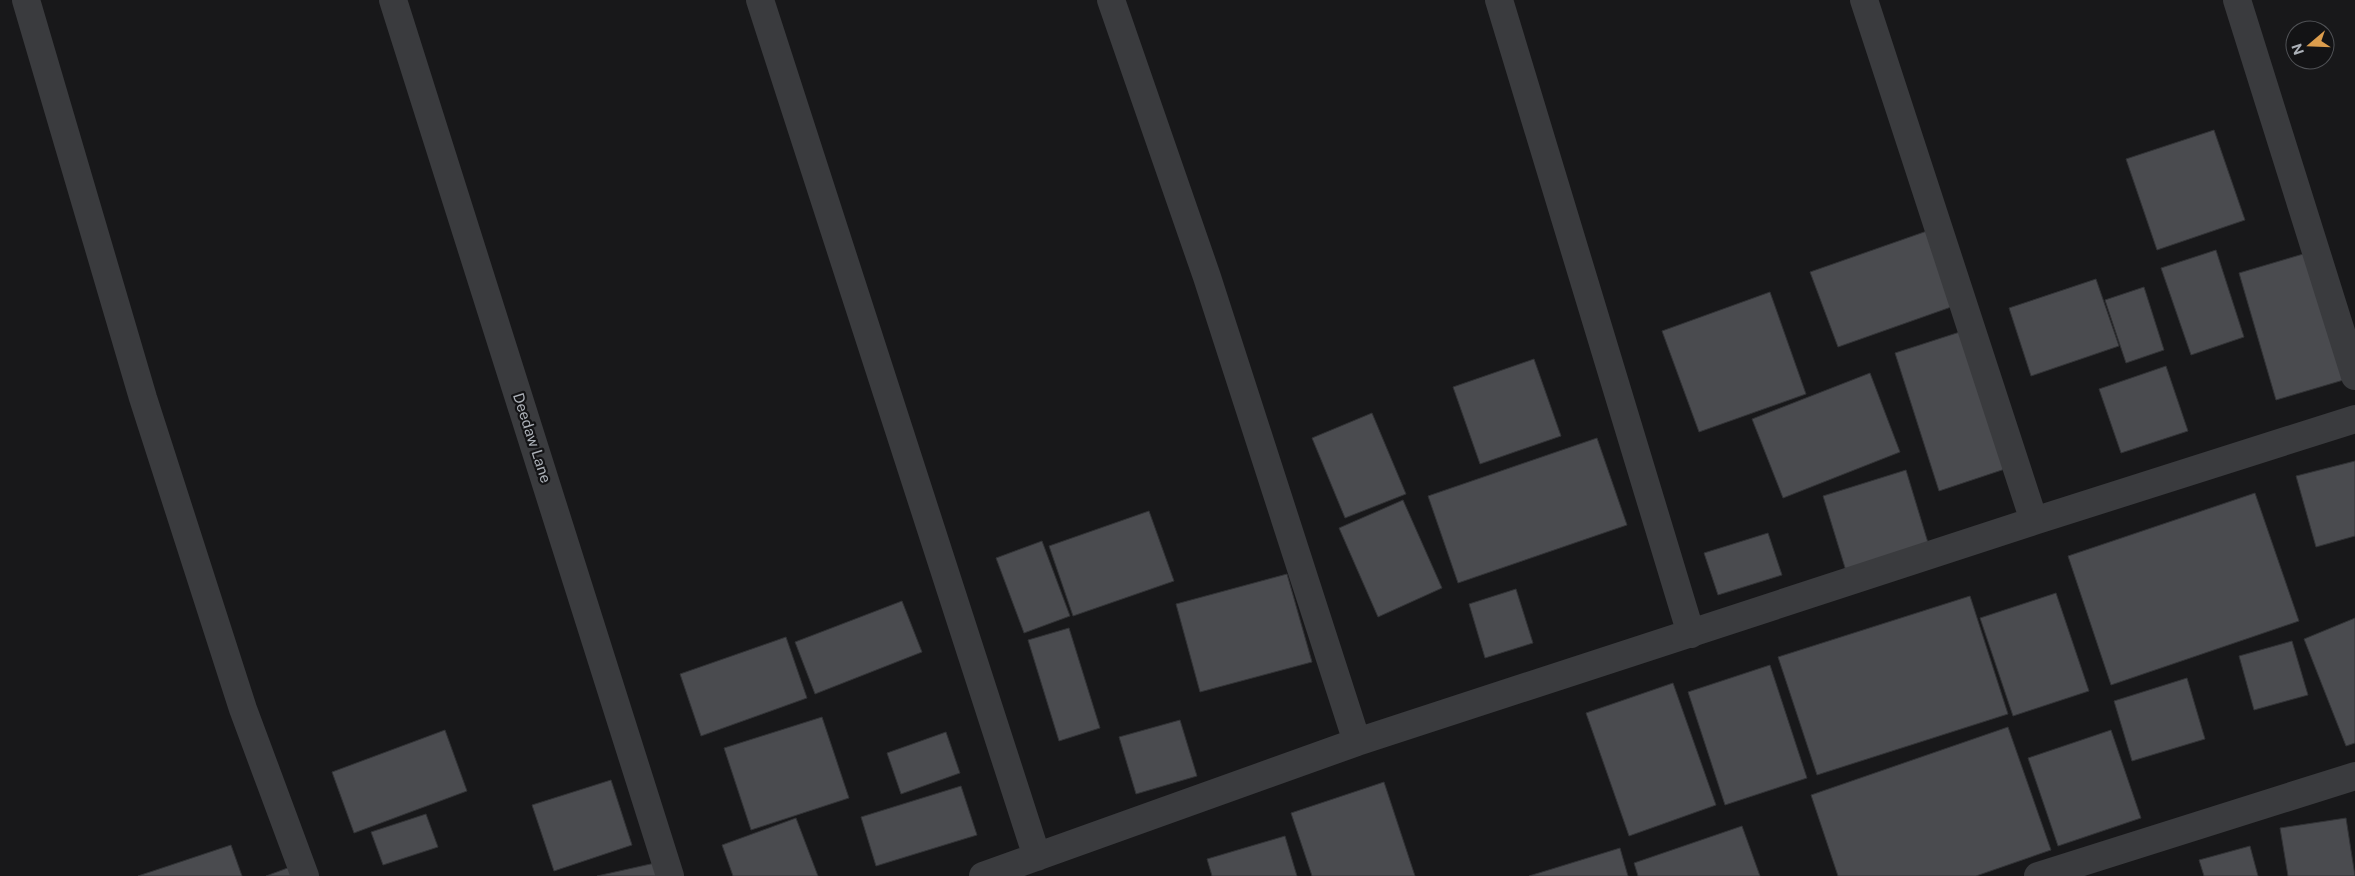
<svg xmlns="http://www.w3.org/2000/svg" width="2355" height="876" viewBox="0 0 2355 876" font-family="'Public Sans',sans-serif">
	<style>
		.building { fill: #4a4b4f; stroke: #323336 }
		.lines { fill: none; stroke-linecap: round; stroke-linejoin: round }
		.minor { stroke: #3a3b3e; stroke-width: 28 }
		.labels { text-anchor: middle; stroke-width: 4.5; stroke-linejoin: round; paint-order: stroke }
		.street-label { font-size: 15px; fill: #acb1b8; stroke: #131315 }
	</style>
	<rect width="100%" height="100%" fill="#18181a"/>
	<path class="building" d="M2214 130 2245 220 2157 250 2126 159Z
		M1927 231 1954 306 1838 347 1810 272Z
		M2216 250 2244 337 2191 355 2161 268Z
		M2310 252 2347 379 2276 400 2239 273Z
		M2096 279 2119 346 2031 376 2009 308Z
		M2144 287 2164 350 2126 363 2105 300Z
		M1770 292 1806 394 1699 432 1662 331Z
		M1966 330 2011 467 1939 491 1895 353Z
		M1534 359 1561 436 1480 464 1453 387Z
		M2166 366 2188 431 2121 453 2099 389Z
		M1870 373 1900 452 1783 498 1752 419Z
		M1372 413 1406 494 1345 518 1312 438Z
		M1597 438 1627 525 1458 583 1428 496Z
		M2355 461V536L2316 547 2296 476Z
		M1906 470 1929 546 1846 571 1823 496Z
		M2255 493 2299 621 2111 685 2068 556Z
		M1403 500 1442 588 1378 617 1339 528Z
		M1149 511 1174 581 1073 616 1049 546Z
		M1768 533 1782 575 1718 595 1704 553Z
		M1042 541 1070 616 1024 633 996 558Z
		M1287 574 1312 662 1200 692 1176 604Z
		M1516 589 1533 643 1485 658 1469 604Z
		M2056 593 2089 691 2013 716 1980 618Z
		M1970 596 2008 714 1817 775 1778 657Z
		M902 601 922 652 815 694 795 642Z
		M2355 618V743L2346 746 2304 639Z
		M1069 628 1100 728 1059 741 1028 640Z
		M786 637 807 698 701 736 680 674Z
		M2292 641 2308 695 2254 710 2239 656Z
		M1770 665 1807 778 1725 805 1688 692Z
		M2187 678 2205 739 2132 761 2114 701Z
		M1673 683 1716 805 1629 836 1586 713Z
		M822 717 849 798 751 830 724 748Z
		M1180 720 1197 776 1136 794 1119 737Z
		M2008 727 2051 850 1976 876H1838L1811 795Z
		M445 730 467 791 354 833 332 772Z
		M2111 730 2141 818 2058 846 2028 758Z
		M946 732 960 773 901 794 887 753Z
		M611 780 632 845 554 871 532 805Z
		M1384 782 1415 876H1312L1291 813Z
		M961 786 977 835 876 866 861 817Z
		M426 814 438 847 383 865 371 832Z
		M796 818 818 876H733L722 845Z
		M2346 818 2355 876H2288L2280 828Z
		M1742 826 1760 876H1638L1634 863Z
		M1285 836 1297 876H1212L1207 859Z
		M231 845 242 876H138Z
		M2250 846 2258 876H2204L2199 860Z
		M1620 848 1628 876H1529Z
		M655 863 658 876H597Z
		M293 866 297 876H266Z"/>
	<g class="lines">
		<path class="minor" d="M26 0 143 398 243 709 305 876
			M393 0 670 876
			M760 0 1037 857
			M1111 0 1207 277 1357 742
			M1499 0 1691 634
			M1864 0 2034 521
			M2237 0 2355 376
			M983 876 1357 742 2034 521 2355 419
			M2038 876 2355 776"/>
	</g>
	<g class="labels">
		<g class="street-label">
			<text transform="translate(532 438) rotate(72)" y="5">Deedaw Lane</text>
		</g>
	</g>
	<g transform="translate(2310 45) rotate(251)"><circle r="24" fill="#131315" stroke="#505256"/>
	<path d="M0-4L9 19L0 12L-9 19Z" fill="#dc9d4d"/>
	<text y="-8" font-size="14" font-weight="bold" text-anchor="middle" fill="#acb1b8">N</text>
	</g>
</svg>
